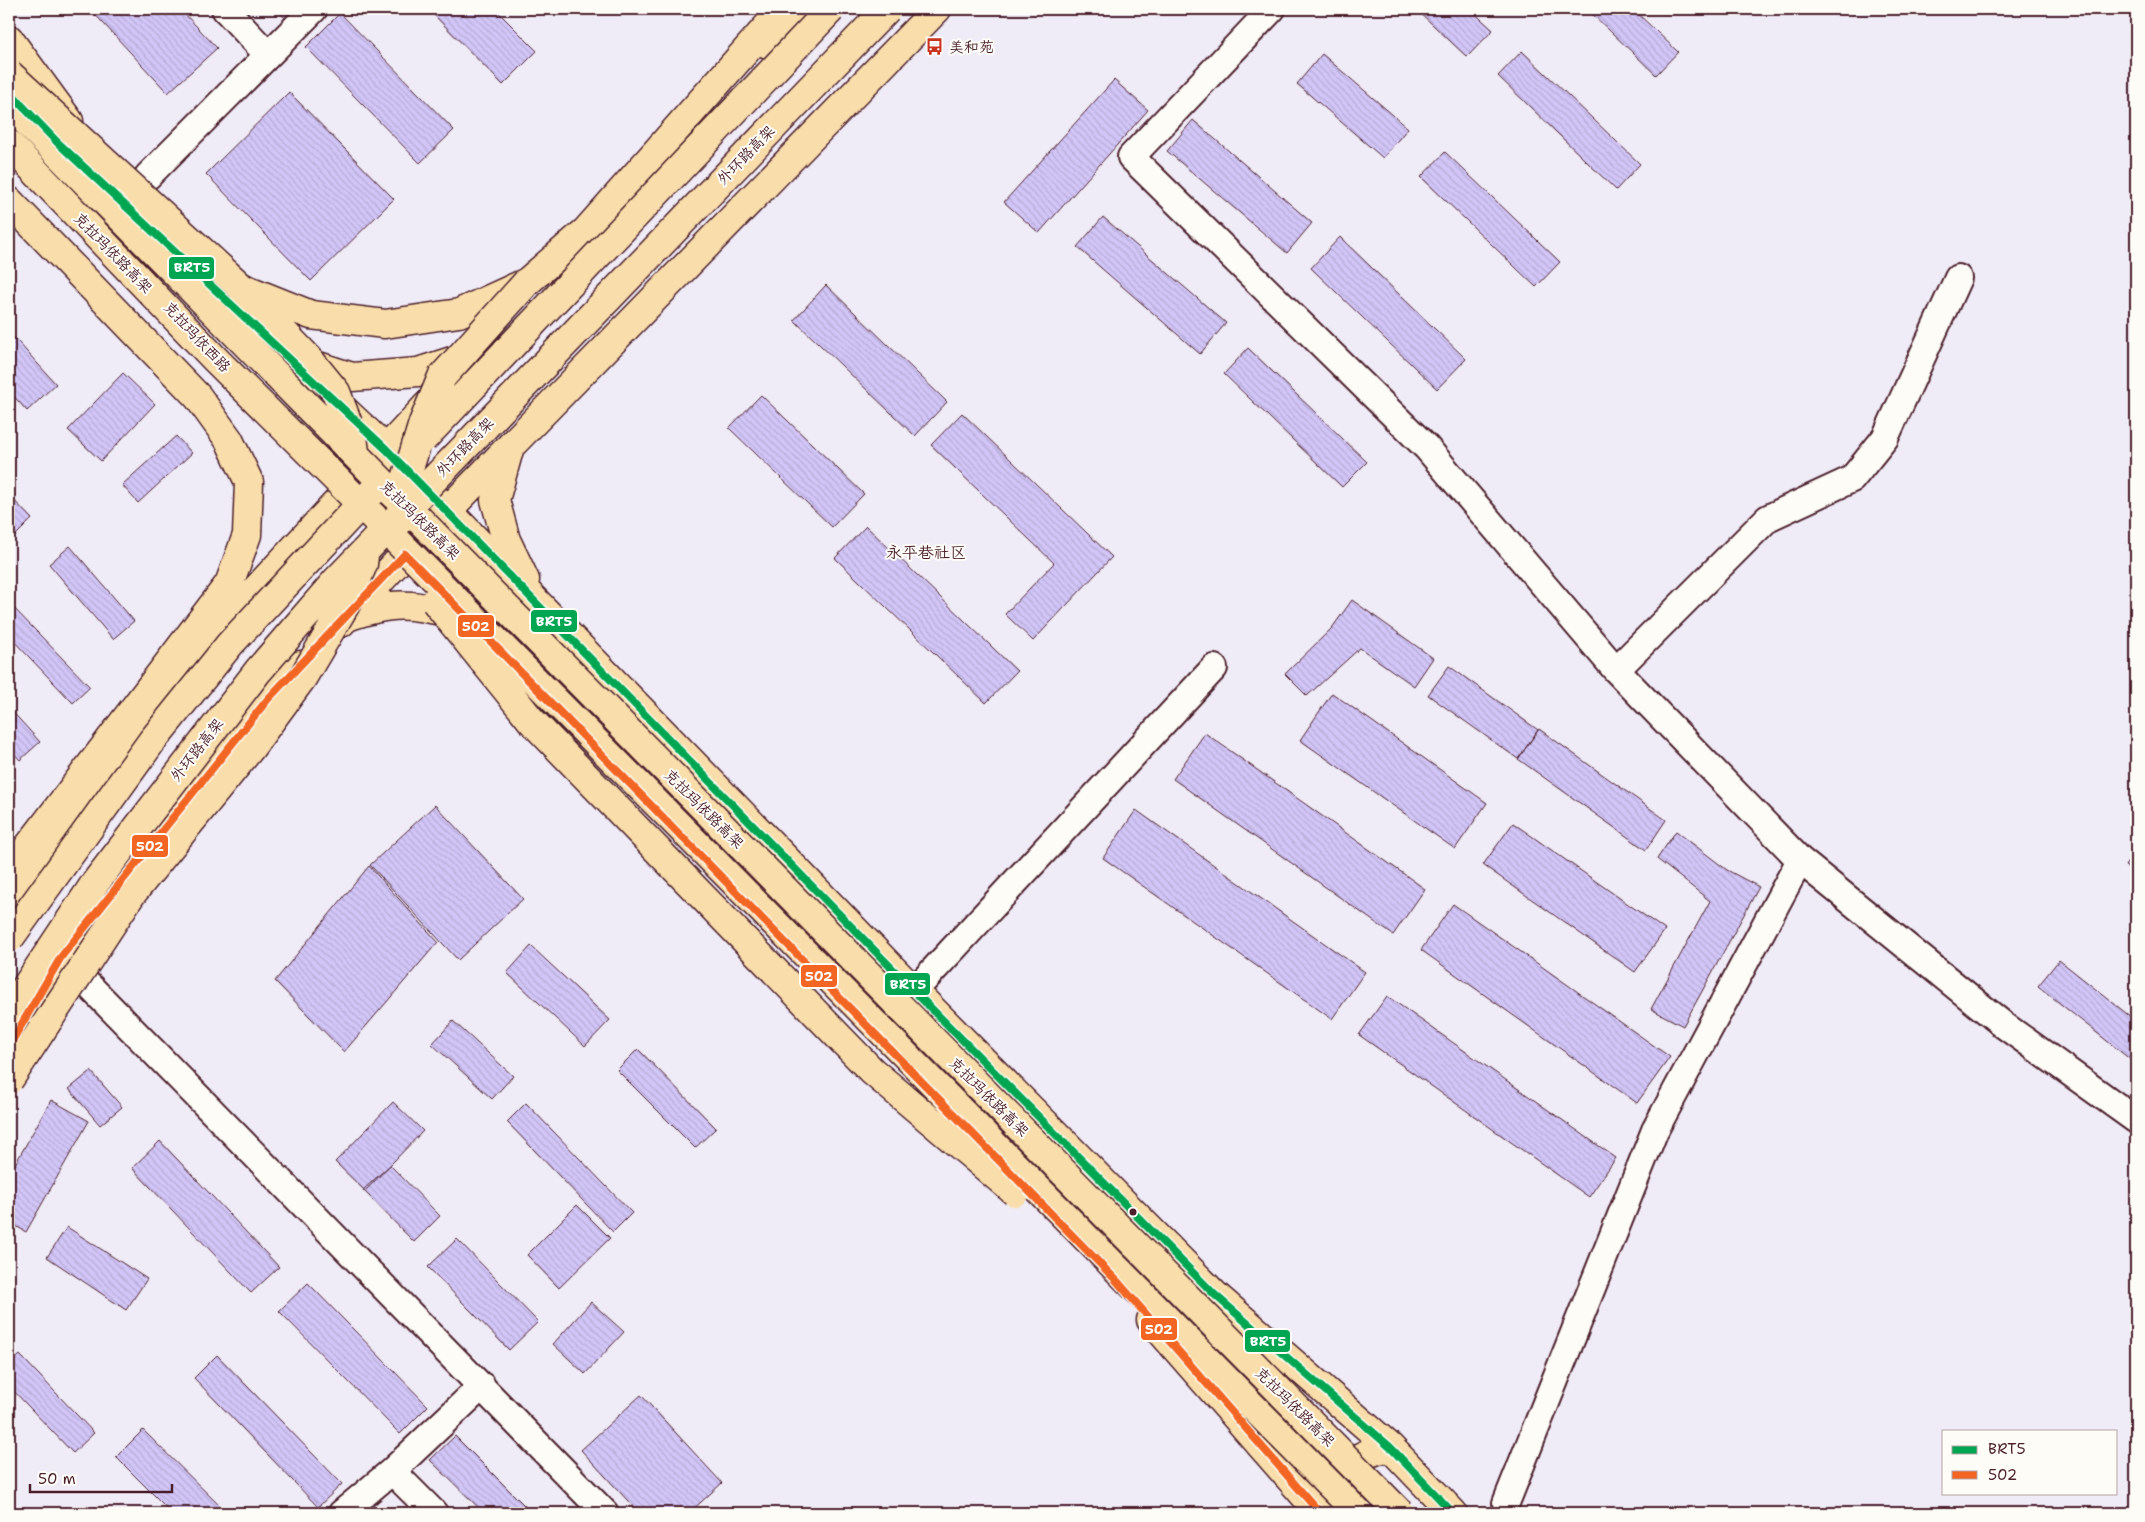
<svg xmlns="http://www.w3.org/2000/svg" width="2145" height="1522" viewBox="0 0 2145 1522" font-family="'Shantell Sans','LXGW WenKai TC',sans-serif">
	<style>
		.building { fill: url(#building-back-hatch); stroke: #4a1f2b }
		.lines { fill: none; stroke-linecap: round; stroke-linejoin: round }
		.minor-casing { stroke: #4a1f2b; stroke-width: 30 }
		.major-casing { stroke: #4a1f2b; stroke-width: 31 }
		.highway-casing { stroke: #4a1f2b; stroke-width: 31 }
		.minor { stroke: #fdfcf7; stroke-width: 26 }
		.major { stroke: #f9deab; stroke-width: 28 }
		.highway { stroke: #f9deab; stroke-width: 28 }
		.highway-bridge-casing { stroke: #4a1f2b; stroke-width: 31; stroke-linecap: butt }
		.highway-bridge { stroke: #f9deab; stroke-width: 28 }
		.bus-1-casing { stroke: #fdfcf7; stroke-width: 11 }
		.bus-2-casing { stroke: #fdfcf7; stroke-width: 11 }
		.bus-1 { stroke: #00a651; stroke-width: 8 }
		.bus-2 { stroke: #f26522; stroke-width: 8 }
		.bus-dot { fill: #4a1f2b; stroke: #fdfcf7; stroke-width: 2 }
		.labels { text-anchor: middle; stroke-width: 4; stroke-linejoin: round; paint-order: stroke }
		.poi-label { font-size: 15px; fill: #4a1f2b; stroke: #fdfcf7; text-anchor: start }
		.street-label { font-size: 15px; fill: #4a1f2b; stroke: #fdfcf7 }
		.neighbourhood-label { font-size: 16px; fill: #4a1f2b; stroke: #fdfcf7 }
		.line-badge { stroke: #fdfcf7; stroke-width: 2 }
		.badge-label { font-size: 14px; text-anchor: middle; font-weight: bold; fill: #fff }
	</style>
	<defs>
		<pattern id="building-back-hatch" width="6" height="6" patternUnits="userSpaceOnUse" patternTransform="scale(1.25)"><rect width="6" height="6" fill="#d2c6f8"/><path d="M-1 5l2 2M0 0l6 6M5-1l2 2" fill="none" stroke="#b6aad5"/></pattern>
	</defs>
	<rect width="100%" height="100%" fill="#f0ecf7"/>
	<filter id="ink" filterUnits="userSpaceOnUse"><feTurbulence type="fractalNoise" baseFrequency=".02" numOctaves="2"/><feDisplacementMap in="SourceGraphic" scale="10" xChannelSelector="R" yChannelSelector="G"/><feConvolveMatrix kernelMatrix="1 2 1 2 8 2 1 2 1" color-interpolation-filters="sRGB"/></filter>
	<g filter="url(#ink)">
		<path class="building" d="M90 9H180L217 48 168 93Z
			M276 9H298L287 20Z
			M428 9H495L537 51 503 85Z
			M565 9H580L572 16Z
			M1416 9H1470L1493 30 1467 57Z
			M1587 9H1633L1678 52 1656 75Z
			M340 13 454 130 420 163 306 47Z
			M1522 51 1640 164 1616 190 1498 76Z
			M1322 54 1408 128 1383 158 1297 84Z
			M1114 80 1148 110 1039 233 1004 202Z
			M289 92 394 199 311 281 206 174Z
			M1193 120 1312 223 1287 253 1167 151Z
			M1445 152 1560 262 1536 287 1421 177Z
			M1103 217 1226 323 1200 354 1077 247Z
			M1340 237 1466 359 1437 389 1311 268Z
			M826 285 947 402 915 436 794 320Z
			M9 332 56 384 27 411 9 391Z
			M1248 348 1367 462 1342 487 1224 374Z
			M123 373 155 404 101 461 68 430Z
			M761 395 864 494 832 527 729 428Z
			M962 413 1112 557 1033 641 1005 614 1054 563 931 445Z
			M176 436 192 453 138 503 122 485Z
			M9 495 32 519 12 539 9 536Z
			M866 526 1017 671 986 703 835 558Z
			M70 546 134 621 113 639 49 564Z
			M1352 600 1433 658 1414 686 1360 648 1307 696 1285 674 1332 628Z
			M9 603 90 687 73 703 9 636Z
			M1449 666 1538 730 1518 759 1428 695Z
			M1332 693 1487 803 1455 849 1300 740Z
			M9 708 40 742 20 760 9 748Z
			M1539 729 1666 820 1646 850 1518 759Z
			M1205 733 1425 889 1393 935 1173 779Z
			M435 805 523 899 458 960 370 865Z
			M1136 810 1365 972 1332 1019 1103 858Z
			M1513 823 1665 930 1635 972 1483 865Z
			M1676 831 1727 870 1759 887 1683 1026 1651 1009 1710 901 1657 859Z
			M2136 850V874L2125 866Z
			M369 866 438 942 344 1052 275 981Z
			M1453 904 1670 1057 1637 1103 1421 950Z
			M531 946 610 1020 585 1046 507 973Z
			M2059 960 2136 1021V1064L2038 986Z
			M1387 996 1616 1158 1589 1197 1359 1035Z
			M453 1021 513 1076 492 1099 432 1044Z
			M638 1049 716 1128 695 1148 617 1070Z
			M91 1071 122 1107 100 1125 69 1089Z
			M51 1100 89 1121 26 1232 9 1222V1175Z
			M393 1102 423 1131 365 1191 335 1162Z
			M526 1103 632 1213 613 1232 507 1122Z
			M160 1141 279 1267 251 1293 132 1168Z
			M390 1165 440 1216 414 1242 363 1190Z
			M577 1205 610 1238 559 1288 527 1255Z
			M67 1227 147 1279 126 1310 47 1257Z
			M457 1239 538 1322 509 1350 428 1267Z
			M308 1283 428 1406 400 1434 279 1311Z
			M591 1302 624 1332 585 1374 553 1344Z
			M20 1355 94 1433 73 1453 9 1386V1365Z
			M217 1355 342 1484 318 1507 194 1378Z
			M641 1395 722 1483 689 1513H639L581 1450Z
			M143 1430 227 1513H172L116 1457Z
			M455 1436 532 1513H484L430 1460Z
			M9 1500 20 1513H9Z"/>
		<g class="lines">
			<defs>
				<path id="minor" d="M225 9 268 55
					M1272 9 1131 157 1427 448 1616 670 1800 860 2005 1026 2136 1120
					M148 176 314 9
					M1616 670 1768 518 1852 479 1885 438 1958 278
					M64 960 605 1513
					M914 991 1214 668
					M392 1471 434 1513
					M1506 1503 1655 1130 1800 860
					M342 1513 392 1471 482 1386"/>
				<path id="major" d="M768 44 801 9
					M146 225 386 449 448 511 914 991 1215 1295 1390 1447 1453 1513
					M303 361 352 377 418 372 467 356
					M509 450 495 500 506 540 525 580
					M341 623 405 554 937 9
					M9 897 184 667 433 399
					M9 1046 61 957 268 699 301 665
					M1151 1320 1320 1513
					M1324 1506C1331 1470 1356 1454 1390 1447"/>
				<path id="highway" d="M9 39 69 121
					M103 168 138 218
					M9 201 198 397 229 440 249 482 247 535 229 584 9 872
					M241 287 311 315 385 324 459 313 527 282 586 231 783 9
					M247 294 309 359
					M347 617C396 600 409 604 459 615"/>
			</defs>
			<use href="#minor" class="minor-casing"/>
			<use href="#major" class="major-casing"/>
			<use href="#highway" class="highway-casing"/>
			<use href="#minor" class="minor"/>
			<use href="#major" class="major"/>
			<use href="#highway" class="highway"/>
			<defs>
				<path id="highway-bridge" d="M9 74 241 287
					M9 104 1400 1513
					M9 144 215 359 336 479 1358 1513
					M309 359 336 392 353 437 355 452
					M423 439 831 9
					M407 517 405 482 423 423 442 377 527 282
					M435 601 531 720 872 1071 1015 1192
					M9 939 152 741 230 644 374 490
					M9 1012 95 883 258 671 336 581 887 9
					M9 1080 131 895 250 749 303 677 349 599 363 564 364 556"/>
			</defs>
			<use href="#highway-bridge" class="highway-bridge-casing"/>
			<use href="#highway-bridge" class="highway-bridge"/>
			<defs>
				<path id="bus-1" d="M9 92 57 142 386 449 914 991 1215 1295 1390 1447 1453 1513"/>
				<path id="bus-2" d="M9 1046 61 957 268 699 405 554 1116 1280 1320 1513"/>
			</defs>
			<use href="#bus-1" class="bus-1-casing"/>
			<use href="#bus-2" class="bus-2-casing"/>
			<use href="#bus-1" class="bus-1"/>
			<use href="#bus-2" class="bus-2"/>
		</g>
	</g>
	<defs>
		<symbol id="bus-bare" viewBox="-9 -9 18 18"><path d="M-5-6H5V4H4V6H2V4H-2V6H-4V4H-5ZM-3.5-4V0h7V-4ZM-3.5 1.2v1.5H-2V1.2ZM2 1.2v1.5H3.5V1.2Z" fill="#c8321e" stroke="#fdfcf7" stroke-width="2.5" paint-order="stroke"/></symbol>
	</defs>
	<g fill-rule="evenodd">
		<use href="#bus-bare" x="922" y="34" width="25" height="25"/>
	</g>
	<circle class="bus-dot" cx="1133" cy="1212" r="4.5"/>
	<g class="labels">
		<g class="poi-label">
			<text x="949" y="52">美和苑</text>
		</g>
		<g class="street-label">
			<text transform="translate(746 155) rotate(-46)" y="5">外环路高架</text>
			<text transform="translate(113 253) rotate(46)" y="5">克拉玛依路高架</text>
			<text transform="translate(197 337) rotate(47)" y="5">克拉玛依西路</text>
			<text transform="translate(465 447) rotate(-46)" y="5">外环路高架</text>
			<text transform="translate(420 520) rotate(45)" y="5">克拉玛依路高架</text>
			<text transform="translate(197 750) rotate(-52)" y="5">外环路高架</text>
			<text transform="translate(704 809) rotate(45)" y="5">克拉玛依路高架</text>
			<text transform="translate(989 1097) rotate(45)" y="5">克拉玛依路高架</text>
			<text transform="translate(1295 1407) rotate(45)" y="5">克拉玛依路高架</text>
		</g>
		<g class="neighbourhood-label">
			<text x="926" y="558">永平巷社区</text>
		</g>
	</g>
	<g class="line-badge">
		<rect x="168" y="256" width="47" height="24" rx="5" fill="#00a651"/>
		<rect x="530" y="609" width="48" height="24" rx="5" fill="#00a651"/>
		<rect x="457" y="614" width="38" height="24" rx="5" fill="#f26522"/>
		<rect x="131" y="834" width="38" height="24" rx="5" fill="#f26522"/>
		<rect x="800" y="964" width="38" height="24" rx="5" fill="#f26522"/>
		<rect x="884" y="972" width="47" height="24" rx="5" fill="#00a651"/>
		<rect x="1140" y="1317" width="38" height="24" rx="5" fill="#f26522"/>
		<rect x="1244" y="1329" width="47" height="24" rx="5" fill="#00a651"/>
	</g>
	<g class="badge-label">
		<text x="192" y="272">BRT5</text>
		<text x="554" y="626">BRT5</text>
		<text x="476" y="631">502</text>
		<text x="150" y="851">502</text>
		<text x="819" y="981">502</text>
		<text x="908" y="989">BRT5</text>
		<text x="1159" y="1334">502</text>
		<text x="1268" y="1346">BRT5</text>
	</g>
	<rect width="2145" height="1522" fill="none" stroke="#fdfcf7" stroke-width="30"/>
	<rect x="15" y="15" width="2115" height="1492" fill="none" stroke="#4a1f2b" stroke-width="2" filter="url(#ink)"/>
	<rect x="1942" y="1430" width="175" height="65" fill="#fdfcf7" stroke="#b5a4a5"/>
	<rect x="1952" y="1446" width="25" height="8" fill="#00a651" stroke="#b5a4a5"/>
	<text x="1988" y="1454" font-size="15" fill="#4a1f2b">BRT5</text>
	<rect x="1952" y="1471" width="25" height="8" fill="#f26522" stroke="#b5a4a5"/>
	<text x="1988" y="1480" font-size="15" fill="#4a1f2b">502</text>
	<path d="M30 1484v8h142v-8" fill="none" stroke="#4a1f2b" stroke-width="2.5"/>
	<text x="38" y="1484" font-size="15" fill="#4a1f2b" stroke="#fdfcf7" stroke-width="4" paint-order="stroke">50 m</text>
</svg>
